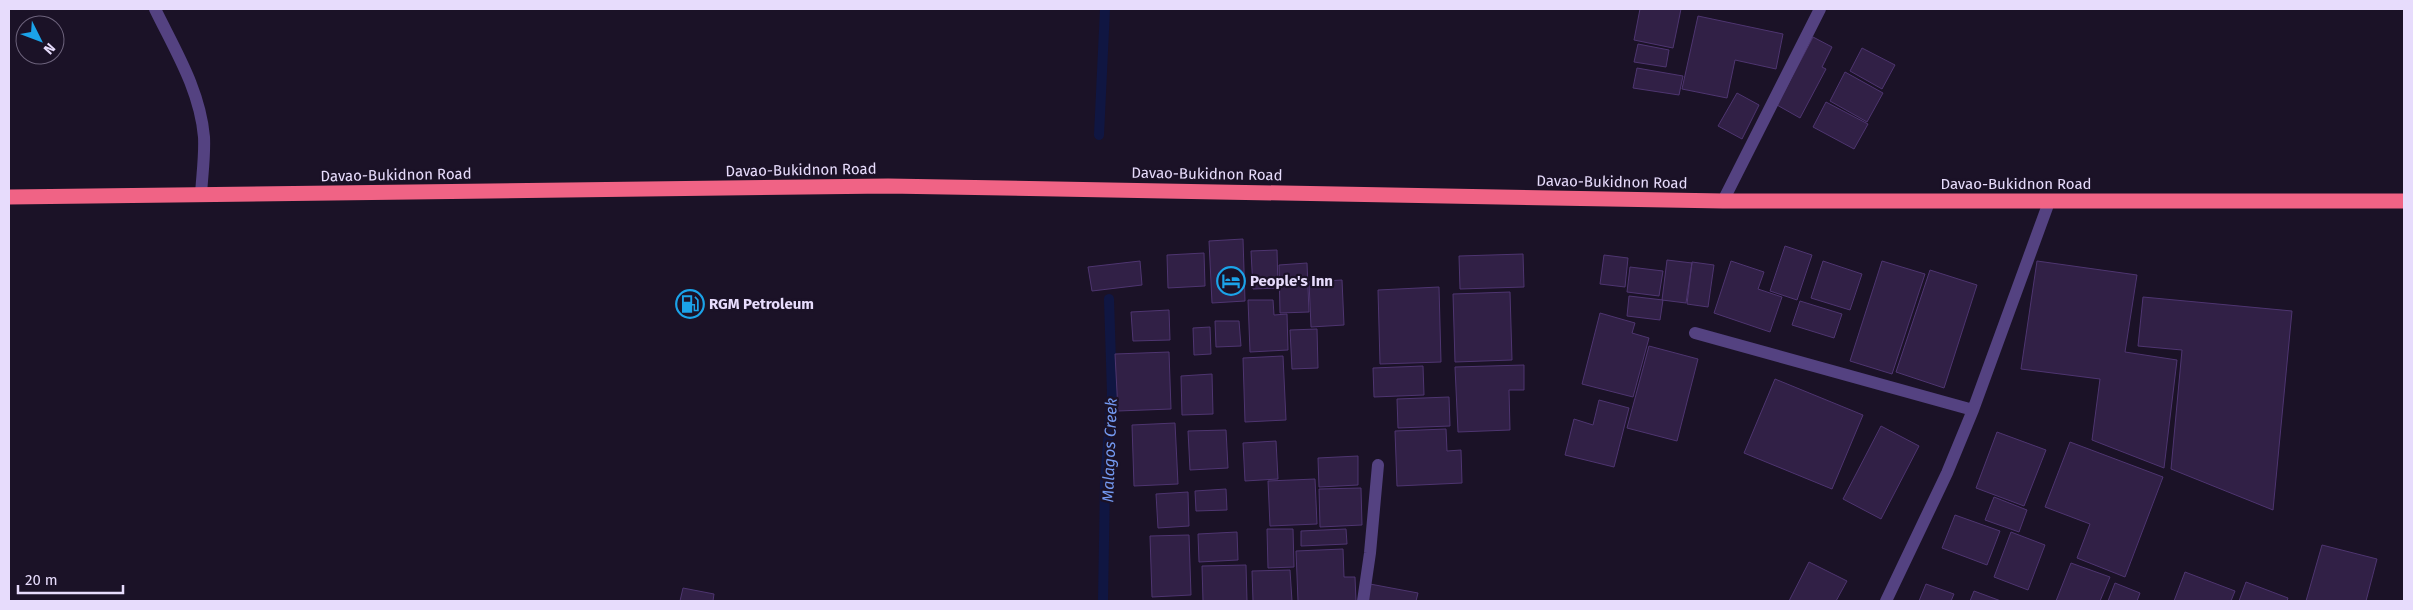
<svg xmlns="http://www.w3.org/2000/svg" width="2413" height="610" viewBox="0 0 2413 610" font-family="'Fira Sans',sans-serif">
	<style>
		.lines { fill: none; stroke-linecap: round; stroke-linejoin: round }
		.stream { stroke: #101642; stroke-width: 10 }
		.building { fill: #312046; stroke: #4e3570 }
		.minor { stroke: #544281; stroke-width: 12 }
		.highway { stroke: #f06385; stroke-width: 15 }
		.labels { text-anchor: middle; stroke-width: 4.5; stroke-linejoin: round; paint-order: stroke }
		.street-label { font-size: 15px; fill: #e7dcfc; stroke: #1b1227 }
		.poi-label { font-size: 15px; font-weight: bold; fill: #e7dcfc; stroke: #1b1227; text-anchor: start }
		.water-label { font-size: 16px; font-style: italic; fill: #749af2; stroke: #1b1227 }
	</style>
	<rect width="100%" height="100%" fill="#1b1227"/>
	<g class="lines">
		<path class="stream" d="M1099 135 1105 9
			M1103 601 1105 482 1112 393 1109 299"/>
	</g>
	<path class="building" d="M1640 9H1681L1673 48 1634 40Z
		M1698 16 1783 34 1776 69 1735 60 1727 98 1682 89Z
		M1813 37 1832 47 1822 67 1826 69 1800 118 1777 105Z
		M1638 44 1669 50 1666 67 1634 62Z
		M1862 48 1895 65 1882 89 1850 71Z
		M1637 68 1683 76 1679 95 1633 88Z
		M1845 72 1883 93 1867 122 1830 101Z
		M1737 93 1759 105 1742 139 1718 126Z
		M1826 102 1868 124 1854 149 1813 127Z
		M1243 239 1245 301 1212 303 1209 241Z
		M1785 246 1812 255 1797 300 1770 291Z
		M1277 250 1278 288 1253 289 1251 251Z
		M1204 253 1205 286 1168 288 1167 255Z
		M1523 254 1524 287 1460 289 1459 256Z
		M1604 255 1628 258 1625 287 1600 284Z
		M1667 260 1692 263 1686 303 1662 300Z
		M1140 261 1142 285 1092 291 1088 267Z
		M1731 261 1764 272 1758 289 1782 297 1770 332 1714 313Z
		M1823 261 1862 274 1850 310 1811 298Z
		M1882 261 1925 274 1892 374 1850 361Z
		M2037 261 2137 275 2125 352 2177 360 2164 468 2092 440 2100 379 2021 369Z
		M1692 262 1714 265 1708 307 1687 304Z
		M1307 263 1309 312 1280 313 1279 265Z
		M1630 267 1663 271 1659 296 1627 292Z
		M1930 270 1977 285 1944 388 1896 372Z
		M1342 280 1344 325 1311 327 1309 282Z
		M1439 287 1441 362 1380 364 1378 290Z
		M1510 292 1512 360 1455 362 1453 294Z
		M1629 296 1663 300 1660 320 1627 316Z
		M2143 297 2292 311 2273 510 2171 469 2182 350 2138 346Z
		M1248 300H1273L1274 315 1287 314 1288 350 1250 352Z
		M1800 301 1842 314 1834 338 1792 325Z
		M1169 310 1170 340 1133 341 1131 312Z
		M1600 313 1635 323 1632 333 1649 338 1633 397 1582 384Z
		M1215 321H1239L1241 346 1216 347Z
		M1210 327 1211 354 1194 355 1193 328Z
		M1317 329 1318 368 1292 369 1290 330Z
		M1649 346 1698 359 1677 441 1627 428Z
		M1169 352 1171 409 1118 411 1115 354Z
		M1283 356 1286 420 1245 422 1243 358Z
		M1524 365V390H1509L1510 430 1458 432 1455 367Z
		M1423 366 1424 395 1374 397 1373 368Z
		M1212 374 1213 414 1182 415 1181 376Z
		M1775 379 1863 415 1832 489 1744 453Z
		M1449 397 1450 426 1398 428 1397 399Z
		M1599 400 1629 408 1614 467 1565 455 1574 419 1593 425Z
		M1175 423 1178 484 1134 486 1132 425Z
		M1881 426 1919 446 1881 519 1843 499Z
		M1446 429 1447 451 1461 450 1462 483 1397 486 1395 431Z
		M1226 430 1228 468 1190 470 1188 431Z
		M1997 432 2046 450 2024 506 1976 488Z
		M1276 441 1278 479 1245 481 1243 443Z
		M2070 442 2163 477 2125 577 2077 558 2090 524 2045 507Z
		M1358 456V485L1319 487 1318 458Z
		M1315 479 1317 524 1270 526 1268 481Z
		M1361 488 1362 525 1320 527 1319 489Z
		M1226 489 1227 510 1196 511 1195 491Z
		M1188 492 1189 526 1158 528 1156 494Z
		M1994 497 2027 510 2019 532 1985 520Z
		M1955 515 2000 531 1987 565 1942 548Z
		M1267 529H1293L1294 567 1268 568Z
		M1346 529 1347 544 1301 546V531Z
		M1237 532 1238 560 1199 562 1198 534Z
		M2011 532 2045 545 2028 590 1994 577Z
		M1189 535 1191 595 1152 597 1150 536Z
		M2322 545 2377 559 2366 601H2306Z
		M1343 549 1344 577H1355L1356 601H1298L1296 551Z
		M1809 562 1847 581 1836 601H1789Z
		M2071 563 2110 577 2100 601H2056Z
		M1246 565 1247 601H1203L1202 566Z
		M1290 570 1292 601H1253L1252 571Z
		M2185 572 2235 591 2231 601H2174Z
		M2246 582 2288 598 2287 601H2239Z
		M2115 583 2140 593 2137 601H2108Z
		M1370 584 1418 593 1416 601H1367Z
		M1926 584 1954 594 1951 601H1919Z
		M683 588 714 594 713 601H680Z
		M1974 591 2001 601H1970Z"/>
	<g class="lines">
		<path class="minor" d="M155 9C175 50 200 90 204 137 205 156 202 176 201 195
			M1723 201 1820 9
			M1695 333 1973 410
			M1363 601 1370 553 1378 465
			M1886 601 1947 473 1973 410 2049 202"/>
		<path class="highway" d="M9 197 888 186 1723 201H2404"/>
	</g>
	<defs>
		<symbol id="hotel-ring" viewBox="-11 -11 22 22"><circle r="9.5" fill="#1b1227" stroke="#1ba3e9" stroke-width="1.5"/><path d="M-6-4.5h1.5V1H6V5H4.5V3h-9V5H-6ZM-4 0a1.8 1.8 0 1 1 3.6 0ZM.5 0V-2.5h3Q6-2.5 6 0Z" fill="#1ba3e9"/></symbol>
		<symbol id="fuel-ring" viewBox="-11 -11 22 22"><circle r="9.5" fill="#1b1227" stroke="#1ba3e9" stroke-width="1.5"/><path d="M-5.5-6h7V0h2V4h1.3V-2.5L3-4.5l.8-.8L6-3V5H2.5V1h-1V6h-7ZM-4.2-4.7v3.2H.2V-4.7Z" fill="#1ba3e9"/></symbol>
	</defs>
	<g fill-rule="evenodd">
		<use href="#hotel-ring" x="1215" y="265" width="32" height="32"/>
		<use href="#fuel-ring" x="674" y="288" width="32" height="32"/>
	</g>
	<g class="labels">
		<g class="street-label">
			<text transform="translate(801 170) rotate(-1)" y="5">Davao-Bukidnon Road</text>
			<text transform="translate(1207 174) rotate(1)" y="5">Davao-Bukidnon Road</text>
			<text transform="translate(396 175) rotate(-1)" y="5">Davao-Bukidnon Road</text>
			<text transform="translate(1612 182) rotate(1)" y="5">Davao-Bukidnon Road</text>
			<text x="2016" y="189">Davao-Bukidnon Road</text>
		</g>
		<g class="poi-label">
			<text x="1250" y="286">People's Inn</text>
			<text x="709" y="309">RGM Petroleum</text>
		</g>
		<g class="water-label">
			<text transform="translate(1109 450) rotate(-88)" y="6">Malagos Creek</text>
		</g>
	</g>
	<rect width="2413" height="610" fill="none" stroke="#e7dcfc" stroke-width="20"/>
	<g transform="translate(40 40) rotate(132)"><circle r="24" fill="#1b1227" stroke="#6d637c"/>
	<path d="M0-4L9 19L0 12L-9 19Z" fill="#1ba3e9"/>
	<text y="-8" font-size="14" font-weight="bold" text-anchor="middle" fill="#e7dcfc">N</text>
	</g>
	<path d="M18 585v8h105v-8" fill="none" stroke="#e7dcfc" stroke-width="2.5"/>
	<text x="25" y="585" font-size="15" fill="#e7dcfc" stroke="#1b1227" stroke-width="4" paint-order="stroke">20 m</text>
</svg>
